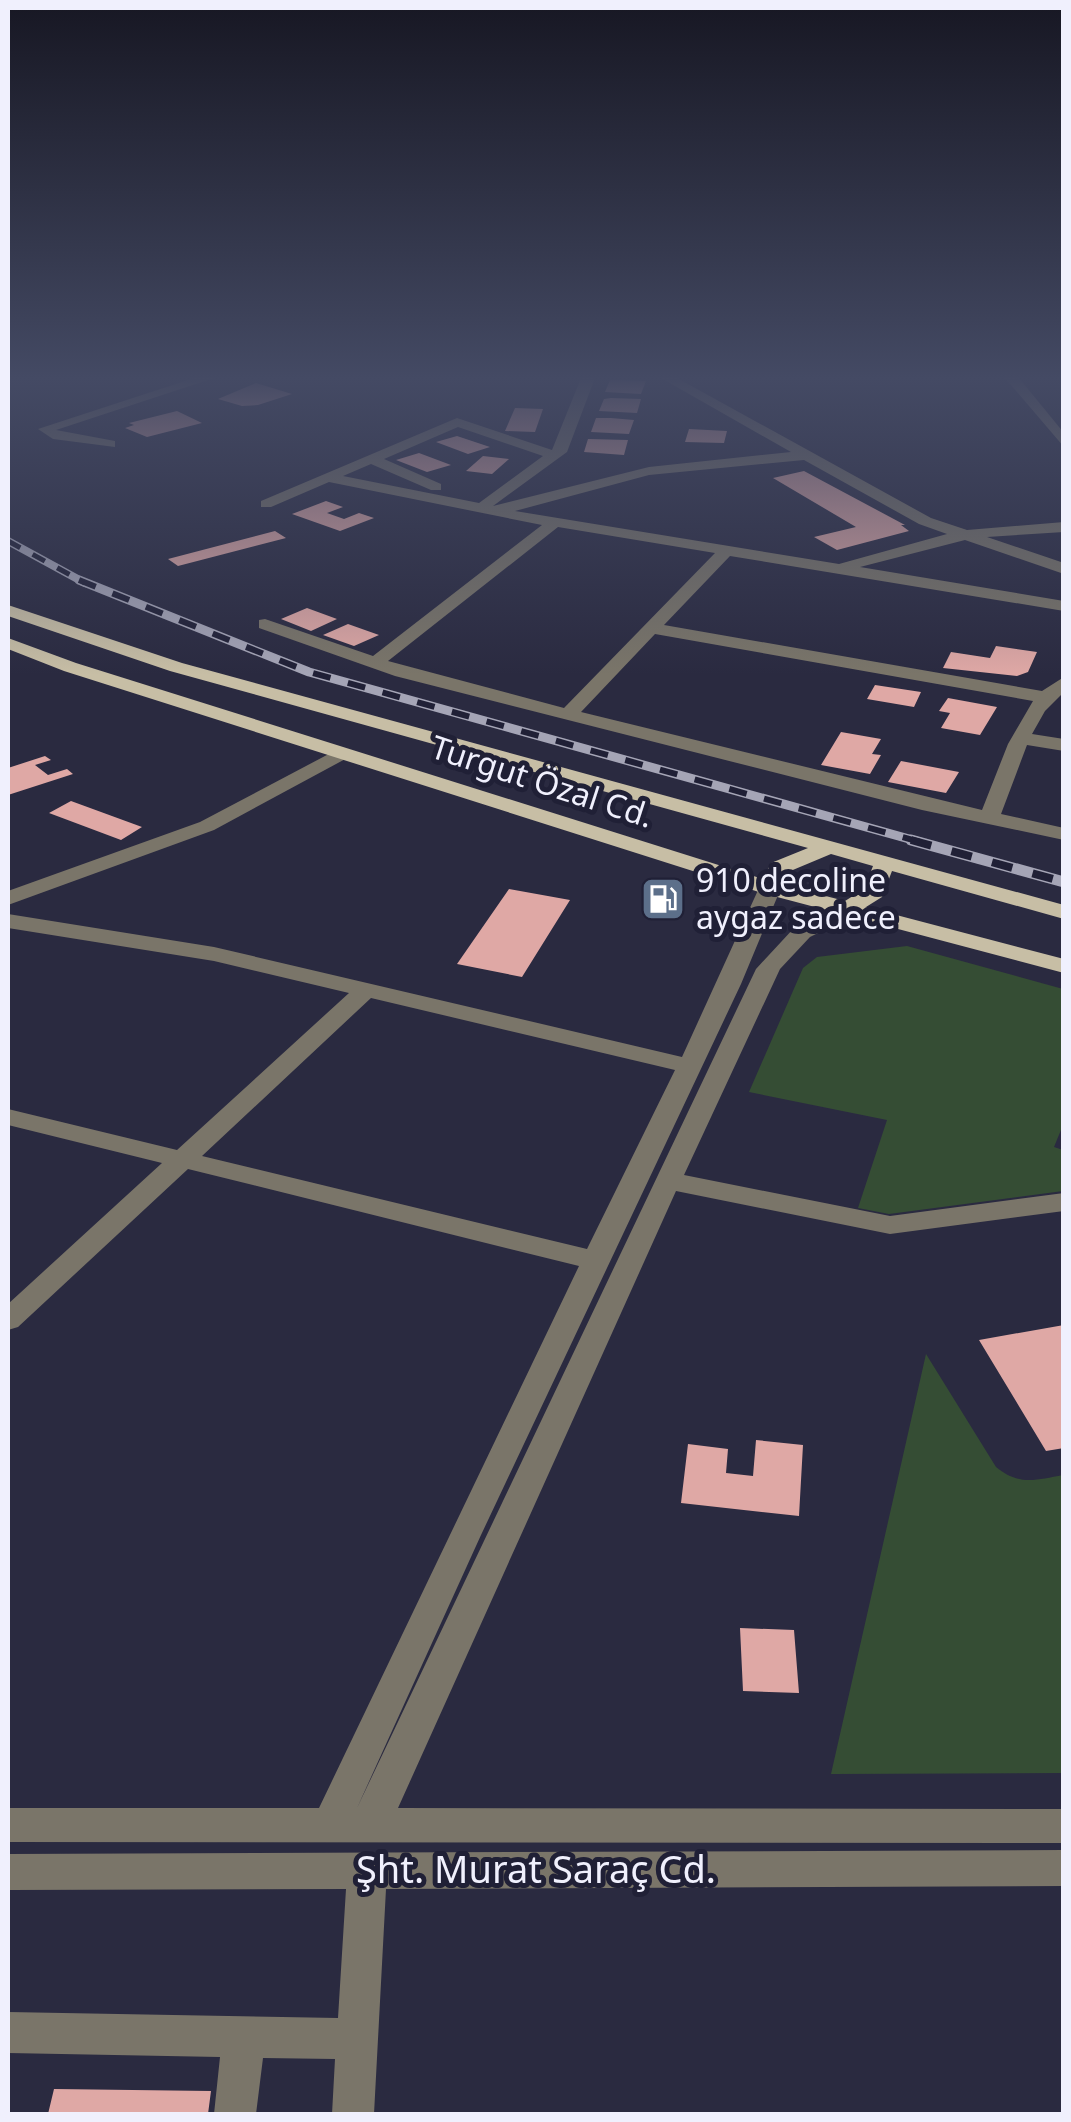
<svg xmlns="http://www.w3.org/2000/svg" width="1071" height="2122" viewBox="0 0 1071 2122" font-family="'Noto Sans',sans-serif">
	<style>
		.green { fill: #354d34 }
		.building { fill: #dfa8a5 }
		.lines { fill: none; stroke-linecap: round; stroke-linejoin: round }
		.minor { fill: #7a7569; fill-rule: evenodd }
		.major { fill: #c7bea5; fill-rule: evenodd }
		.rail-far2-casing { stroke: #a5a5b6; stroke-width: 8 }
		.rail-far1-casing { stroke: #a5a5b6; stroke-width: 9 }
		.rail-casing { stroke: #a5a5b6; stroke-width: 11 }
		.rail-far2 { stroke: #202036; stroke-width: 5; stroke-dasharray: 14; stroke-linecap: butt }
		.rail-far1 { stroke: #202036; stroke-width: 6; stroke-dasharray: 18; stroke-linecap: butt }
		.rail { stroke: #202036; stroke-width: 8; stroke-dasharray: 21; stroke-linecap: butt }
		.labels { text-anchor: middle; stroke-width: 10; stroke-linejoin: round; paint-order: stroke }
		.street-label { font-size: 32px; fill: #f0f0fd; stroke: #202036 }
		.poi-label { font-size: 32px; fill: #f0f0fd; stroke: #202036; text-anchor: start }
		.near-street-label { font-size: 38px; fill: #f0f0fd; stroke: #202036 }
	</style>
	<rect width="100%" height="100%" fill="#2a2a40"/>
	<path class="green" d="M907 946 1063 989V1125L1054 1147 1063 1150V1191L889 1214 858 1208 887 1120 749 1092 803 968 817 957Z
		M926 1354 996 1467C1019 1486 1036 1480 1063 1475V1773L831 1774Z"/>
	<path class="building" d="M610 380H618L646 381 641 394 605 392Z
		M256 383 292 394 258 405 242 406 218 399Z
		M604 399 611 398 641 399 637 413 599 411Z
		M515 408 543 409 535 432 505 431Z
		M177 411 202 423 147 437 125 428 134 425 129 423Z
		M596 418H611L634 420 629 434 591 432Z
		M689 429 727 431 724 443 685 442Z
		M457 436 490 447 468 454 436 442Z
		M588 439 628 440 624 455 584 452Z
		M419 453 451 465 427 472 396 460Z
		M483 456 509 459 492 474 466 471Z
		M804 471 905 525H901L909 531 837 550 814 537 856 527 773 478Z
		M326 501 343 507 327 513 344 519 359 513 374 518 340 531 292 514Z
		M275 531 286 538 178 566 168 559Z
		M307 608 337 619 311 631 281 619Z
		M348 624 379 635 354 646 323 635Z
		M996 646 1037 652 1028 672 1017 676 943 668 951 652 990 658Z
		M875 685 921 692 914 707 867 699Z
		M948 698 997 707 980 735 941 728 950 713 939 711Z
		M841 732 881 739 872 754 881 755 870 774 821 765Z
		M45 756 51 760 35 765 48 775 67 769 73 774 8 795V768Z
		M901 761 959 772 946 793 888 782Z
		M71 801 142 827 121 840 49 813Z
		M509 889 570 900 522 977 457 964Z
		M1064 1325V1448L1046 1451 979 1340Z
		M756 1440 803 1445 799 1516 681 1503 688 1444 728 1449 726 1473 753 1476Z
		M740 1628 794 1630 799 1693 743 1691Z
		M54 2089 211 2091 208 2114H48Z"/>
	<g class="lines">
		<path class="minor" d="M194 378H214L56 430 115 441V447L53 439 38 429Z
			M581 378H595L567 452 493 506 649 467 791 452 661 378H677L931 518 967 530 1064 522V532L987 537 1064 563V574L965 540 860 567 1064 601V611L730 556 664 625 1042 691 1064 677V692L1045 711 1032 734 1064 739V751L1027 745 1001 814 1064 828V840L922 810 395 676 259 628V620L265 619 373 656 542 525 329 482 271 507H261V501L457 418 552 450ZM458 427 543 456 479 503 343 476 371 464 431 490H441V484L384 459ZM804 460 919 524 947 534 839 564 515 511 649 475ZM558 527 715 553 564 708 388 661ZM655 634 1033 701 1008 744 982 810 581 712Z
			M1005 378H1019L1064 433V447Z
			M342 747 352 753 349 757 214 830 8 905V891L200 822Z
			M770 881 781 888 741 984 481 1535 357 1808 756 969 794 928 846 903 857 910 854 915 810 937 780 969 684 1175 890 1216 1064 1193V1211L890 1234 676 1191 398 1808 1064 1809V1843L8 1842V1808H319L579 1266 188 1169 18 1327 8 1330V1304L162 1163 8 1125V1109L177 1150 349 993 214 961 8 928V914L214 947 682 1057 759 888ZM371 998 675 1070 587 1249 202 1156Z
			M1064 1850V1886L386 1889 374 2114H332L335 2059 263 2058 256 2114H214L220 2057 8 2053V2012L338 2018 346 1889 8 1890V1854Z"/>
		<path class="major" d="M8 605 182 663 1064 905V919L892 871 882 897 866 907 1064 959V973L762 893 64 671 8 649V638L76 663 763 879 771 863 808 848 170 671 8 616ZM831 854 873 866 864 889 845 901 783 885 788 872Z"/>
		<defs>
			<path id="rail-far2" d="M8 541 85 583"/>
			<path id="rail-far1" d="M79 580 309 672 920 842"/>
			<path id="rail" d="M911 840 1064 882"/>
		</defs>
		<use href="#rail-far2" class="rail-far2-casing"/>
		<use href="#rail-far1" class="rail-far1-casing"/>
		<use href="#rail" class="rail-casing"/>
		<use href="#rail-far2" class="rail-far2"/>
		<use href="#rail-far1" class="rail-far1"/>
		<use href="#rail" class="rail"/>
	</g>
	<linearGradient id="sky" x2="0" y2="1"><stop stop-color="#171723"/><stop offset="0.56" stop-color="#444a64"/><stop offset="1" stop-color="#444a64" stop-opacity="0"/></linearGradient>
	<rect width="1071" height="675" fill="url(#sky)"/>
	<defs>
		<symbol id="fuel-square" viewBox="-11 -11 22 22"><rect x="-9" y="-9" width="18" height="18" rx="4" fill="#5c6f8a" stroke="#202036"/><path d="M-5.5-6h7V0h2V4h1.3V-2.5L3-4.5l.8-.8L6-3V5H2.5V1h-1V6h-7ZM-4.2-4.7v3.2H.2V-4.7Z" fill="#fff"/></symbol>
	</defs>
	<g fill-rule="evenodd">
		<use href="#fuel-square" x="638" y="874" width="50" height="50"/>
	</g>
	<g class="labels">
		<g class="street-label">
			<text transform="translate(542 782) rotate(18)" y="11">Turgut Özal Cd.</text>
		</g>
		<g class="poi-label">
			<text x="696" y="892">910 decoline<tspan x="696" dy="37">aygaz sadece</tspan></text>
		</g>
		<g class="near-street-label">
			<text x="536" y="1883">Şht. Murat Saraç Cd.</text>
		</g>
	</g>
	<rect width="1071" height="2122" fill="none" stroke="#f0f0fd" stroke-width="20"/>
</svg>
